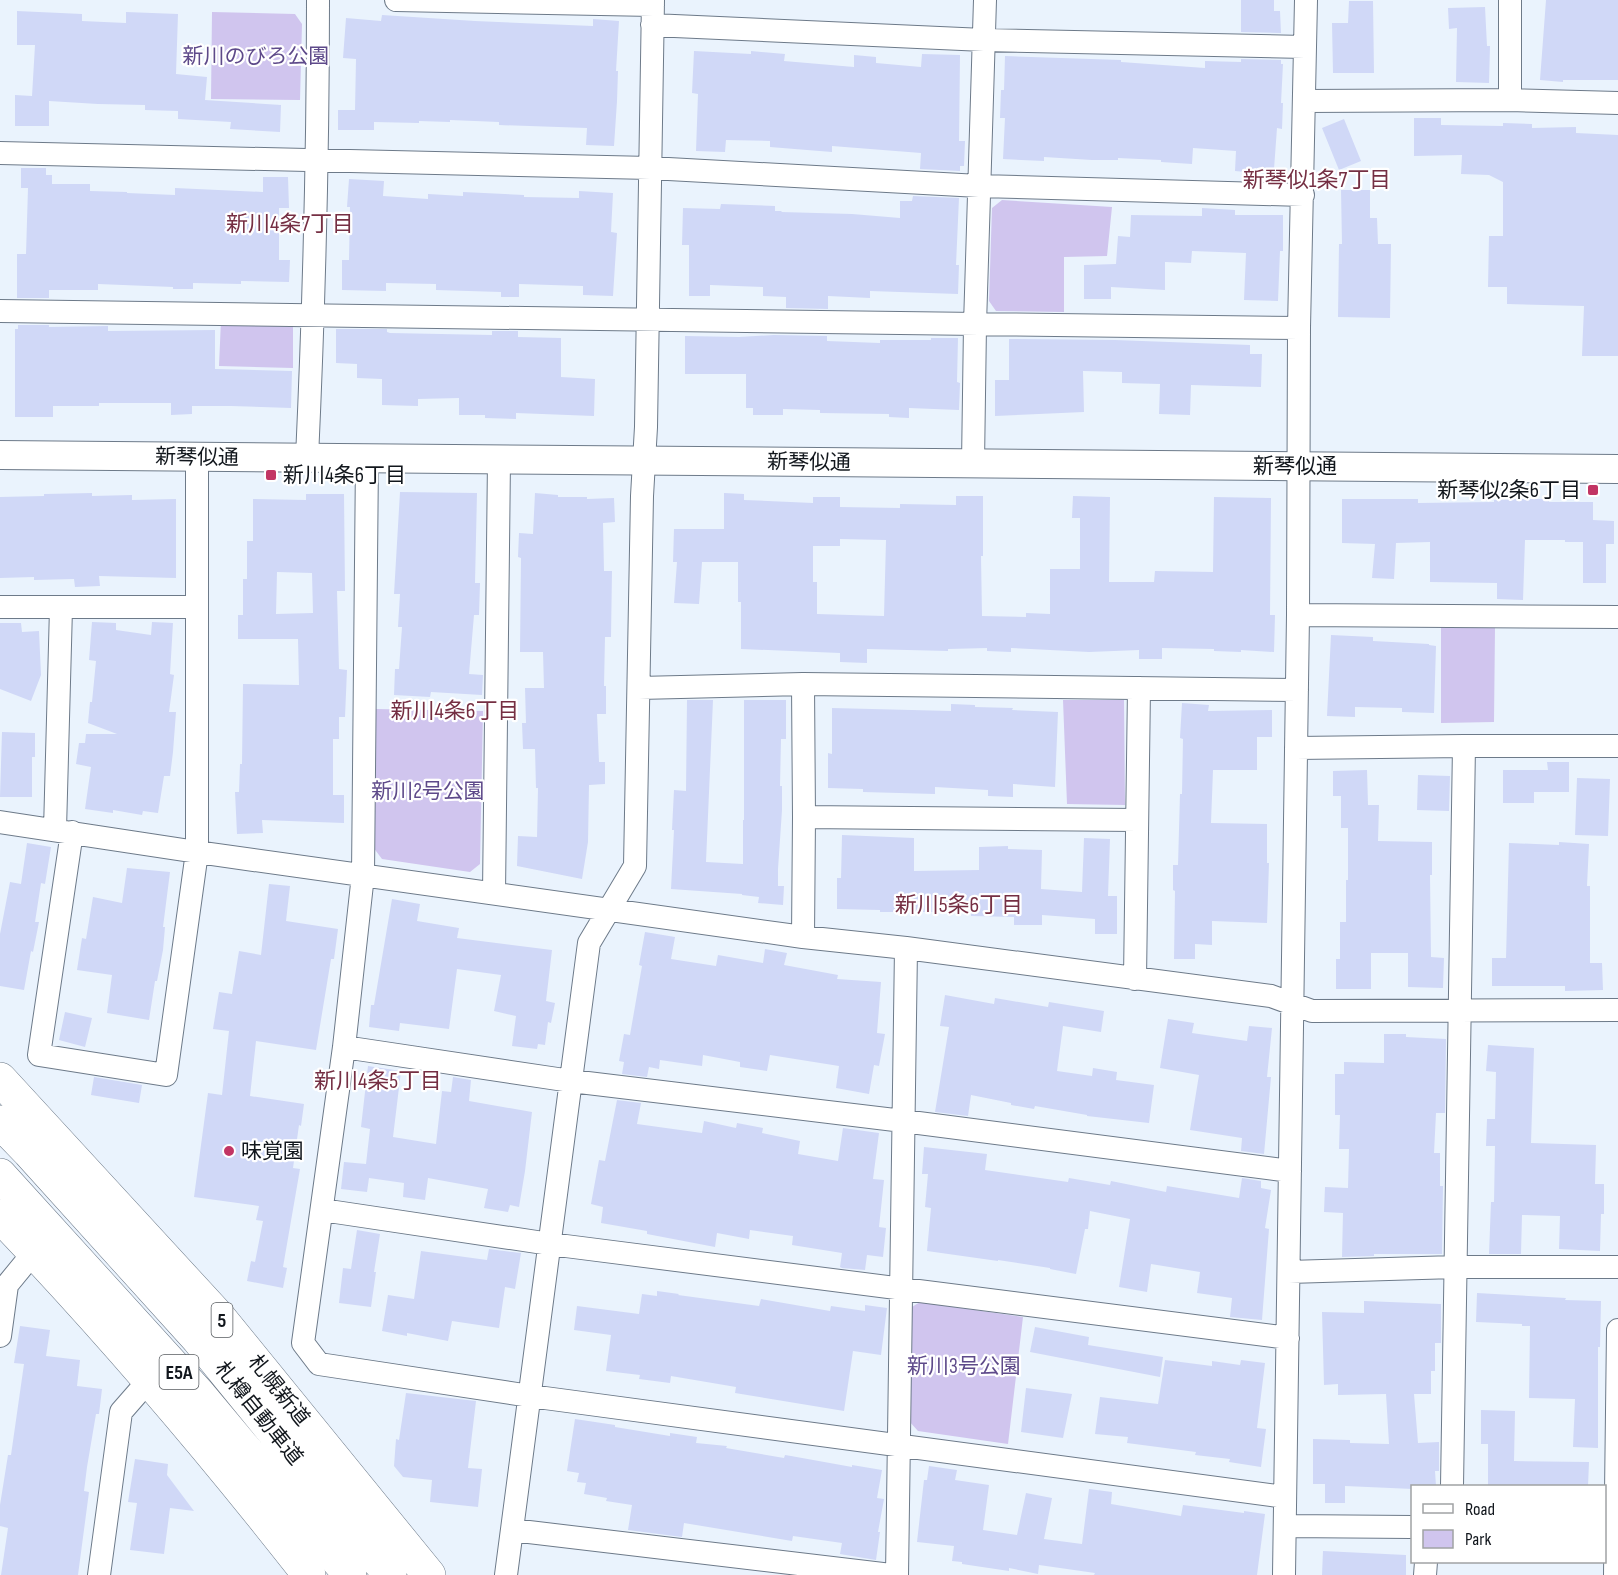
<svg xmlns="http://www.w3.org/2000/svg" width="1618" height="1575" viewBox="0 0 1618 1575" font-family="'Sofia Sans Condensed','Noto Sans JP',sans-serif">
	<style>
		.green { fill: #d0c5ee }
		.building { fill: #d0d8f7; fill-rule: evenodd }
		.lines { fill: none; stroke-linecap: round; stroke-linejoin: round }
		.minor-casing { stroke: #6d7a89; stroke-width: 24 }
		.tertiary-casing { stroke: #6d7a89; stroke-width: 30 }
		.trunk-casing { stroke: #6d7a89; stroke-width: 34 }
		.motorway-casing { stroke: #6d7a89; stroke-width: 34 }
		.minor { stroke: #fff; stroke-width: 22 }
		.tertiary { stroke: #fff; stroke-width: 28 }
		.trunk { stroke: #fff; stroke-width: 33 }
		.motorway { stroke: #fff; stroke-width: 33 }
		.poi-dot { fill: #c23564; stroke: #fff; stroke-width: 2 }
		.labels { text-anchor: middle; stroke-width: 4.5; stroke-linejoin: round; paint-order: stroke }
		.shield { fill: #fff; stroke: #585c60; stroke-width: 1.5 }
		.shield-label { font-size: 20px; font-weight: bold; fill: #11161c }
		.park-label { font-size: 21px; fill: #5e4a8a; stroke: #fff }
		.street-label { font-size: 21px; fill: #11161c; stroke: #fff }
		.poi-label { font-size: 21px; fill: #11161c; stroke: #fff; text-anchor: start }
		.neighbourhood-label { font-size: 22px; fill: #752f43; stroke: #fff }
	</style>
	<rect width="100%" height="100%" fill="#eaf3fd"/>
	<path class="green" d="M212 12 295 14 302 24 300 100 211 99Z
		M1002 200 1112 207 1107 256 1064 257V312L996 311 989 301 992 208Z
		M221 320H293V368L219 366Z
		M1441 627 1495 628 1494 722 1441 723Z
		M1063 700H1124L1125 805 1067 804Z
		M376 709 483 711 480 864 470 872 382 859 373 847Z
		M920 1302 1023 1317 1008 1444 918 1431 909 1421 912 1307Z"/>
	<path class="building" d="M1241 0H1274V11H1280L1281 33 1241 32Z
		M1546 0H1618V80H1563V82L1540 80Z
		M1349 1H1373L1374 73H1333L1332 23H1348Z
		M1485 7 1487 46H1490L1489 83 1456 82 1457 28 1449 29 1448 8Z
		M17 11 82 14V21L126 23V12L178 14 176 74 207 77 205 100 281 105 280 132 230 129 231 122 178 119V111L145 110V105L98 104 49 101V126H15V95L32 96 35 45H17Z
		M382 15 475 21 593 26V19L619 21 616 71H618L617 101 614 146 586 145 587 128 499 125V122L450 120V122L419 121V123L374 122V130H338V110H355L356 59 343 58 346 18 381 21Z
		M694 51 751 54V51L785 54 784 61 854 67V55L876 57V63L921 67 922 54 960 55 959 141H965L964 166H960V171L920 169 921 153 832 146V152L807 150 770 147V141L726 140 725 152 696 151 698 94 692 93Z
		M1005 56 1121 60V62L1205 68V61L1241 62V59L1281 60V64H1283L1281 103H1283L1282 129 1277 128 1274 169 1257 168V173L1235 171 1236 151 1193 148 1192 164 1161 162V160L1118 158V160H1092L1044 157V161L1003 159 1005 118H1000L1001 90H1004Z
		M1414 118H1441V125L1503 126V123L1532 124V128L1576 127V133L1618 135V356H1582L1584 306 1507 304V287H1488L1489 236H1503V182L1489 175 1461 174 1462 155 1414 156Z
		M1344 119 1361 161 1339 170 1322 128Z
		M21 168H46V175H52V184H90V191L127 192V193L175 195V188L263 192V177H288L289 208H279V260H290L289 282 241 281V284L193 283V289H173V287L98 284V290H49V298H17V254H26L28 188H21Z
		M349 179 384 181 383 196 428 199V194L463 196V192L524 195V197L579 198V191L613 193 611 232 617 233 613 296 583 295V286L519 284V297H501V292L436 290V284L386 283V291L342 290V260H349L350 207H347Z
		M1341 190H1370V218H1377L1378 244H1391L1390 318 1338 317 1339 244H1342Z
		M913 196 959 198 956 265H959L958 294 870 291V298L828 296V309L786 308V297L763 296V287L710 285V296H689V245H682L683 208 720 209 721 204 775 206V211H782L781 212 852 214 900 218V201H912Z
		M1202 208 1235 210V215H1283V251H1280L1278 301 1244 300 1246 253 1192 251 1191 263 1165 262V290L1111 287V299H1084V265L1116 264 1118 236 1130 237 1131 215 1202 216Z
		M18 325H49V327L108 326V331L215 330V369L292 371 291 408 231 406H192V414L171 415V403H99V406H53V417H15V329H18Z
		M336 329H387V332L390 333 492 335V331H518V337L561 338V377L595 379 594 416 516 413V419L485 418V415H459V398L418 399V406L382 405V379L357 378V364L336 363Z
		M774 335 827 336V341L880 343V340H931V338H958L957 382 960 383 959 410 909 408V418L889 417V414L820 413V410L783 409V415H753V408H746V374H685V336L739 337Z
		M1009 339 1115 340 1250 345V354H1262L1261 387 1191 385 1190 415 1159 414 1160 384 1122 383V372L1083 371 1084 412 995 416V380H1009Z
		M400 492 477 493 475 583H480L479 615H474L469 674 483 675 482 695 431 692 430 697 394 695 395 669H399L402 627H398L400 594H394Z
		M92 493V496L132 495V500L176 499V578L99 576 100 586 75 587 74 579 34 580V577L0 578V497L44 496V494Z
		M535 493 558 495V497H587V499L614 498 615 522 603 523 604 571H612L611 637H605L604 686H606V714H597L599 762H605V784L589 785 588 842 582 879 517 866 518 836 537 837 538 788H536L535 749H523L522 723H526L525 688H544L543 652H520L521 558 518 557 519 533 533 534Z
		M724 493 744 494V500L813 503V497H840V507L900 508V504L956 505V496H983V556H981L982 616 1026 617V613L1050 614V569H1080V518H1072L1073 496 1110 497 1109 582H1154L1155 571 1213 572 1214 497 1271 498 1270 615H1275L1274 652 1241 650V652L1214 651V649L1162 648V659H1139V650L1089 652 1011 648V652L987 651V648L948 649V651L867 649V663L840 662V653L741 649V602H738V562H702L699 604 674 603 677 562H673L674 529H724ZM840 539 886 540 884 616 817 614V582H813V546H840Z
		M306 494H344L345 591H337L339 669 347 670 345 717H339V739H333V795H344V823L262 820 263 833 237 834 235 792H239L240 764H242L243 684 299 685 298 639H238V615H243V579H247V541H253V499L306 500ZM277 572 312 573 313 613 276 614Z
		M1342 499H1418V503L1494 502V500L1520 499H1549V502H1593V520L1614 521V544H1606V583H1583V542H1565V540H1525L1523 600 1497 599V583L1430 582V542L1396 543 1394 579 1372 578 1375 544 1342 543Z
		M92 622 116 623V630L151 635 152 622 173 623 170 674 174 675 169 712H176L173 752 170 776H164L158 813 143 811 142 815 113 810V813L85 809 91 767 76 764 79 743H85L86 734H117L88 723 90 702H92L96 661 89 660Z
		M0 623H21L22 632 39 631 41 675 31 701 0 689Z
		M1331 635 1373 637V641L1429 644V645L1436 646 1434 713 1402 712V708L1355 707V717L1327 716Z
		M687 700H713L706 862 743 864V820H744V700H786V739H781L780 786H782V810L778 869V886H784L783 905 758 903 759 897 742 895V894L671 889 674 830H672L674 790 686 791Z
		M1182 703 1209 705 1208 711 1272 710V737H1257V770H1213L1211 823 1267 824V863H1269L1267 923 1212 921V945L1195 944V959H1174L1175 891 1173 890V865H1178L1180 794H1182L1183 739 1180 738Z
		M951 704 975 705V707L1013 708 1012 710 1058 712 1055 787 1013 784V797L988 796V790L935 787V794L863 792V789L828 788V753L832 754V708L951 711Z
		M2 732 35 733V757H32V797H0Z
		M1547 762H1569V792H1534V803H1503V770H1548Z
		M1367 770 1368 805H1379L1378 841 1432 842V875H1430L1431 957 1444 958 1443 988 1408 987V953H1371V989H1336V959H1340V922H1346V880H1348V828H1341V796H1333V771Z
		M1418 775 1450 776 1449 811 1417 810Z
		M1577 778 1610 779 1608 836 1575 835Z
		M842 835 914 838V871L979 870V847L1008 846V849L1042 850 1041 889 1082 892 1084 838 1110 839 1108 896H1117V934H1095V919L1042 915V925H1014V917L971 916V912H880V910L837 909V878H841Z
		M1559 842 1589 844 1587 886H1590V963H1602L1603 990 1565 991V986H1492V958H1506L1509 843 1559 845Z
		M27 843 51 847 45 884 41 883 35 922H39L33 952 31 951 24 990 0 986V934L10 882 21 884Z
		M127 868 170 872 163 927H165L163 950 157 981H155L149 1020 107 1013 112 975 77 970 82 938 86 939 93 897 122 903Z
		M269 884 290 886 286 921 338 929 334 959H331L316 1050 256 1041 250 1096 304 1104 301 1126 299 1125 293 1168 300 1169 283 1267 287 1268 283 1288 247 1281 251 1261 255 1262 263 1221 256 1220 259 1206 194 1197 208 1093 222 1095 229 1031 213 1029 219 992 232 994 239 951 261 955Z
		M392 899 420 904 417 921 459 928 457 938 552 950 546 1001 555 1003 551 1023 548 1022 545 1045 538 1044 537 1049 512 1046 516 1016 494 1011 501 975 457 969 449 1029 400 1023 399 1031 369 1027 371 1005H374Z
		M645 932 675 937 671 959 716 966 718 955 763 963 765 949 787 953 784 965 838 975 837 979 881 982 877 1033 885 1034 879 1066 874 1065 869 1094 836 1088 839 1066 770 1055 767 1071 740 1067V1062L703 1055 702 1066 660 1060 659 1069 649 1067 647 1077 622 1074 624 1062 619 1061 624 1034 630 1035 642 966 639 965Z
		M945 995 994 1004 995 998 1048 1007 1049 1002 1104 1011 1101 1032 1063 1026 1057 1071 1092 1076 1093 1068 1117 1072 1116 1080 1154 1085 1149 1123 1087 1116V1115L1035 1106 1034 1109 1011 1105V1103L971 1095 968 1116 935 1112 949 1027 940 1026Z
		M65 1012 92 1018 85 1047 59 1040Z
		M1168 1019 1194 1023 1192 1033 1247 1041 1249 1026 1272 1028 1267 1077H1271L1264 1154 1241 1151 1242 1138 1190 1130 1199 1075 1160 1068Z
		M1384 1034H1406V1037L1446 1039 1445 1113H1436L1434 1153H1440V1186H1443L1442 1254H1374V1256L1342 1257 1343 1213 1324 1212 1325 1187 1348 1188 1349 1149H1339L1340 1115H1335V1074H1344V1062L1384 1063Z
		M1488 1045 1534 1048 1531 1143 1596 1145 1595 1184H1604V1214H1601L1600 1251 1559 1249 1560 1216 1522 1215 1521 1254H1489L1491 1202H1494L1495 1146H1486L1487 1119H1495L1496 1072 1486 1071Z
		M368 1066 401 1071 393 1137 436 1144 442 1091 451 1092 453 1077 471 1080 469 1101 532 1112 525 1171 519 1207 510 1205 508 1212 484 1208 488 1189 428 1178 425 1200 403 1197 404 1183 369 1178 367 1192 341 1189 344 1162 366 1164 370 1129 361 1127Z
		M94 1077 142 1085 139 1103 91 1095Z
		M617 1100 641 1103 637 1124 702 1133 704 1121 736 1128 737 1123 763 1128 762 1133 800 1141 798 1154 838 1161 843 1128 879 1133 873 1179 884 1180 879 1227 886 1228 883 1257 867 1255 865 1270 842 1268 840 1267 842 1253 792 1245 793 1236 750 1230 749 1239 717 1233 715 1247 647 1234V1231L601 1223 603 1207 591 1204 599 1160 605 1161Z
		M924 1147 987 1154 985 1170 1068 1182 1069 1178 1110 1185 1111 1181 1166 1192 1167 1186 1239 1198 1242 1178 1261 1181V1188L1271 1190 1265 1228 1269 1229 1262 1320 1230 1317 1232 1298 1197 1293 1200 1272 1151 1264 1147 1292 1119 1287 1130 1219 1090 1211 1088 1229H1085L1076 1274 1050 1269V1268L998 1260V1261L927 1251 931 1208 925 1207 928 1174H922Z
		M357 1230 380 1234 374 1272H376L371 1307 339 1303 343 1268 351 1269Z
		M489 1249 521 1253 515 1289 505 1287 499 1328 452 1321 448 1341 407 1333V1336L382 1331 388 1295 414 1299 421 1251 487 1260Z
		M657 1291 679 1294 678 1295 759 1306 761 1299 830 1311 831 1306 865 1311V1305L887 1308 881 1355 853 1351 844 1411 735 1393 736 1387 671 1376 670 1383 639 1379 640 1375 606 1371 611 1335 574 1330 577 1306 639 1314 642 1294 657 1296Z
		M1477 1293 1566 1298 1565 1300 1601 1301 1600 1347H1598V1448L1573 1447 1575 1399 1529 1398 1530 1326H1522V1324L1476 1322Z
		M1364 1301 1441 1304V1343H1435V1371H1431V1394H1414L1418 1443 1439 1442V1471H1435L1436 1486H1413V1489L1345 1486V1503H1325V1484H1313V1439L1350 1440V1443L1389 1444 1386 1394 1338 1395V1384L1324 1385 1322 1312 1364 1313Z
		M20 1326 50 1330 46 1356 80 1360 77 1386 102 1389 99 1414H96L87 1467 84 1491 89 1492 78 1575H1L8 1528 0 1526V1505L8 1455H11L24 1364 14 1363Z
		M1035 1327 1089 1337 1088 1345 1163 1357 1160 1377 1030 1352Z
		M1165 1360 1212 1366V1361L1240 1365 1241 1360 1265 1363 1257 1428 1266 1429 1261 1467 1229 1462 1230 1459 1195 1455 1196 1452 1127 1443 1128 1437 1095 1434 1100 1397 1158 1404Z
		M1026 1388 1072 1394 1063 1438 1021 1432Z
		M406 1393 476 1401 468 1468 482 1469 478 1507 430 1502 432 1480 403 1477 394 1466 396 1439 399 1440Z
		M1481 1410 1515 1411 1514 1461 1589 1462 1588 1486H1488V1444H1481Z
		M575 1419 615 1425V1427L670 1436V1433L697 1437 696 1443 727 1446 726 1448 784 1458 785 1455 791 1456 852 1467V1465L882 1470 877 1498 884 1499 878 1532H880L876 1560 840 1554 842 1543 793 1536 792 1541 684 1523 682 1537 628 1530 632 1505 606 1501 607 1498 584 1494 586 1483 577 1482 579 1473 567 1471Z
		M135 1459 168 1464 167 1475 194 1511 170 1508 164 1554 130 1550 137 1503 128 1502Z
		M929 1466 957 1470 955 1480 989 1485 983 1530 1017 1535 1026 1493 1052 1498 1044 1539 1082 1544 1089 1489 1112 1492 1111 1504 1181 1516 1183 1505 1244 1513V1511L1265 1514 1257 1575H1094L1095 1573 1039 1565 1038 1574 1009 1568V1571L962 1564V1562L952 1561 954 1546 917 1542 924 1480H927Z
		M1323 1551 1406 1555V1575H1322Z"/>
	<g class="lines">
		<defs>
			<path id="minor" d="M396 0 653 5
				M652 25 984 40 1305 47
				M1510 100V0
				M1304 101 1510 100 1618 103
				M0 153 650 168 979 186 1303 195
				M0 311C433 315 866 325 1299 328
				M307 458C314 305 318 153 318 0
				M367 458 363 875 344 1047 303 1343 319 1364 530 1396 1285 1497
				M973 463 975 325 985 0
				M0 607H197
				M1298 615 1618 617
				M803 684 804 817 803 937
				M639 688 803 684 1297 690
				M1296 748 1464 746H1618
				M804 817 1137 820
				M0 822 197 852 803 937 906 948 1271 996 1312 1011 1618 1010
				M55 830 61 608
				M72 832 39 1055 166 1075 197 852V457
				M494 893 499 460
				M1135 979 1139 688
				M344 1047 571 1081 903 1121 1290 1171
				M322 1210 550 1244 1288 1338
				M1289 1272 1455 1267H1618
				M0 1336 7 1285 34 1252
				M1452 1486 1464 746
				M1285 1526 1412 1527
				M512 1530 891 1575
				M99 1575 121 1412 149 1380
				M506 1575 589 943 635 866 642 496 646 427 653 0
				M897 1575 906 948
				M1284 1575 1298 615 1299 328 1306 0
				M1425 1575 1426 1562
				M1615 1575 1618 1330"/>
			<path id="tertiary" d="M0 455 1618 469"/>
			<path id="trunk" d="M0 1079 219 1317 429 1575
				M0 1216C109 1330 212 1451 309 1575"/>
			<path id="motorway" d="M0 1122 29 1152 198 1339 390 1575
				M0 1175 198 1393 350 1575"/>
		</defs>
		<use href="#minor" class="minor-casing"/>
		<use href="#tertiary" class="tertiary-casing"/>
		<use href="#trunk" class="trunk-casing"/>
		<use href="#motorway" class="motorway-casing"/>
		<use href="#minor" class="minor"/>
		<use href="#tertiary" class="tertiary"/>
		<use href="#trunk" class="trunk"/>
		<use href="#motorway" class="motorway"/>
	</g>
	<g class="poi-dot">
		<rect x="265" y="469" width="12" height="12" rx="3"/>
		<rect x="1587" y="484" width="12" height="12" rx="3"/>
		<circle cx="229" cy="1151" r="6"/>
	</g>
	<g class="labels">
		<g class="shield">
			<rect x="211.5" y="1303" width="21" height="34" rx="4.5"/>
			<rect x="159.5" y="1355" width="39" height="34" rx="4.5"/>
		</g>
		<g class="shield-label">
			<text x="222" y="1327">5</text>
			<text x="179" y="1379">E5A</text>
		</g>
		<g class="park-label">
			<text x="256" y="63">新川のびろ公園</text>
			<text x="428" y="798">新川2号公園</text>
			<text x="964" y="1373">新川3号公園</text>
		</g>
		<g class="street-label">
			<text transform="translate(197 457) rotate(1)" y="7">新琴似通</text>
			<text transform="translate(809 462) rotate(1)" y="7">新琴似通</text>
			<text x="1295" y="473">新琴似通</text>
			<text transform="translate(279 1390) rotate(51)" y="7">札幌新道</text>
			<text transform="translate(259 1413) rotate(51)" y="7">札樽自動車道</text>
		</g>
		<g class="poi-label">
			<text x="283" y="482">新川4条6丁目</text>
			<text x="1581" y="497" text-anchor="end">新琴似2条6丁目</text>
			<text x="241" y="1158">味覚園</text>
		</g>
		<g class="neighbourhood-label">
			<text x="1317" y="187">新琴似1条7丁目</text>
			<text x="290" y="231">新川4条7丁目</text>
			<text x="455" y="718">新川4条6丁目</text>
			<text x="959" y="912">新川5条6丁目</text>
			<text x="378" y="1088">新川4条5丁目</text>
		</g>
	</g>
	<rect x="1411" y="1485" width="195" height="78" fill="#ffffff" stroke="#a0a2a4" stroke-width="1.5"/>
	<rect x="1423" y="1504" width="30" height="9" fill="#ffffff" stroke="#a0a2a4" stroke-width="1.5"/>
	<text x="1465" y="1515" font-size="18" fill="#11161c">Road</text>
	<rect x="1423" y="1530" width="30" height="18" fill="#d0c5ee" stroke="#a0a2a4" stroke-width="1.5"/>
	<text x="1465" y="1545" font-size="18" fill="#11161c">Park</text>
</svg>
